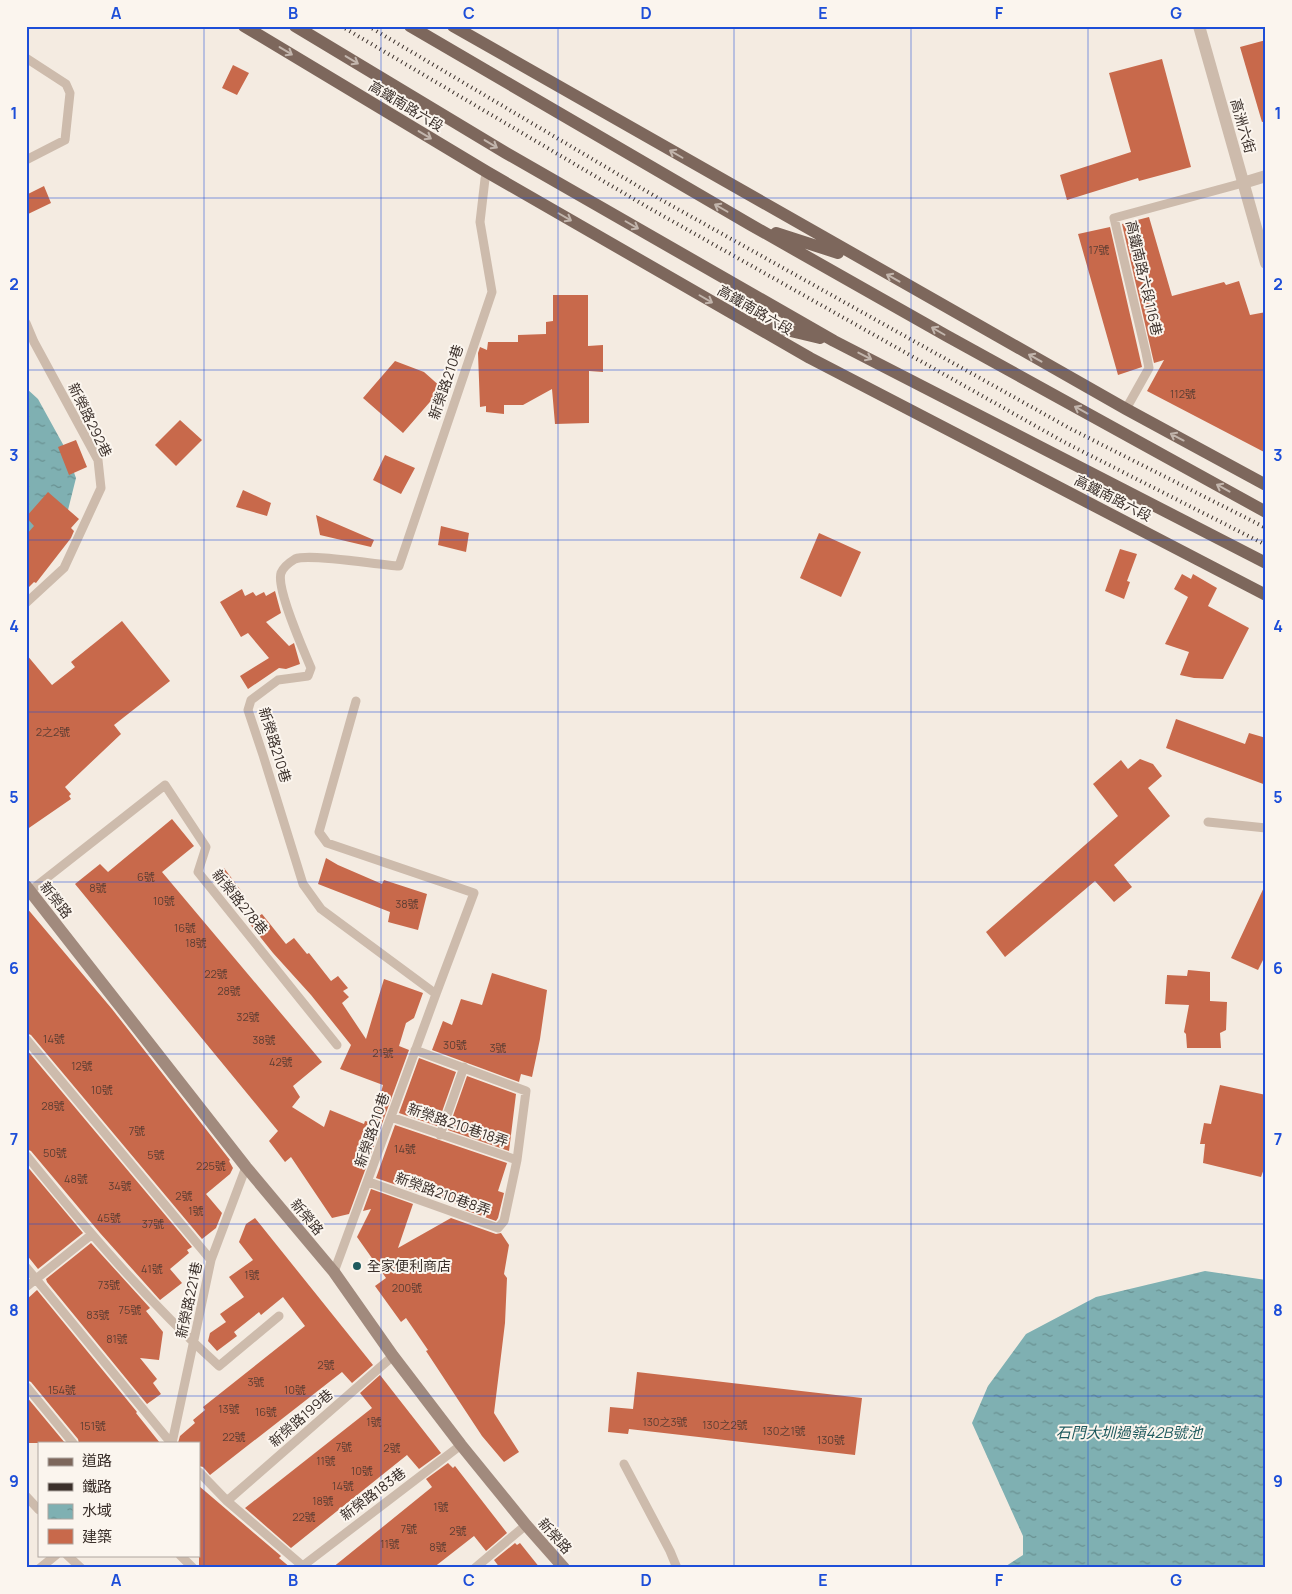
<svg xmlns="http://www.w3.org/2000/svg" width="1292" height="1594" viewBox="0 0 1292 1594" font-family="Manrope,'Noto Sans TC',sans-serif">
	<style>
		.water { fill: url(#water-ripples) }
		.building { fill: #c8694b }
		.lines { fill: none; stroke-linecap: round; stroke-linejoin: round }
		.lane { stroke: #cdbbac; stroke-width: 9 }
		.street { stroke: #cdbbac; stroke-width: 12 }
		.secondary { stroke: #a18a7d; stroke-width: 12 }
		.primary { stroke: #7d675c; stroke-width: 12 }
		.rail { stroke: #3b302b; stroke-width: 4; stroke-dasharray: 1 4; stroke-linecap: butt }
		.oneway { stroke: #c2b5ac }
		.grid { fill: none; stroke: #1d4ed8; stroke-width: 1; stroke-opacity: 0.55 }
		.poi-dot { fill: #1f5a5e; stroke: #fbf5ee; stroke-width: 2 }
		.labels { text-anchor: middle; stroke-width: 4; stroke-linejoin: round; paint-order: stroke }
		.number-label { font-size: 11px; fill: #5e3e33 }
		.street-label { font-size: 14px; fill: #3b302b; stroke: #fbf5ee }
		.poi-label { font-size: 14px; fill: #3b302b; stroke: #fbf5ee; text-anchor: start }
		.water-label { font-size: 15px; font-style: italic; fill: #1f5a5e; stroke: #fbf5ee }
		.neatline { fill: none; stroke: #1d4ed8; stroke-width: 2 }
		.grid-label { font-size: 16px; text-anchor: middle; font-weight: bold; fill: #1d4ed8 }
	</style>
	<defs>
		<pattern id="water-ripples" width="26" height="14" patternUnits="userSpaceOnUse" patternTransform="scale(1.25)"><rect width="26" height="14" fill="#7fb0b2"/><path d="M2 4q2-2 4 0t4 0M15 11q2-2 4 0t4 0" fill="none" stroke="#699091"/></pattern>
	</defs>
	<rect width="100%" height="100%" fill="#f4ebe1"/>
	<path class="water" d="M26 388 38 399 65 448 76 478 67 514 26 559Z
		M1205 1271 1266 1280V1568H1003L1023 1555V1536L972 1423 988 1386 1026 1334 1096 1297Z"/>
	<path class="building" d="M1266 40V121L1262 122 1240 47Z
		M1162 59 1191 167 1139 181 1138 178 1067 200 1060 175 1131 152 1109 73Z
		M233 65 249 73 237 95 222 88Z
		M44 186 51 203 26 215V195Z
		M1149 217 1172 296 1224 282 1226 285 1239 281 1250 315 1266 312V453L1147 391 1164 360 1154 363 1122 224Z
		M1110 227 1142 367 1118 375 1078 234Z
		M553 295H588V346L603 345V372L589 371V423L555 424 552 389 523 405H504V414L486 412V406L480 407 478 353 480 347 487 350 488 342H518V335L546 334V322L553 321Z
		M395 361 424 372 442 388 403 433 363 398Z
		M180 420 202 440 176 466 155 445Z
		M76 440 87 467 69 475 58 447Z
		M385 455 415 468 401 494 373 480Z
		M243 490 271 503 267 516 236 507Z
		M48 492 79 519 71 528 74 531 71 538 36 583 34 582 26 590V535L34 526 26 517Z
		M316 515 374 540 371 547 320 535Z
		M441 526 469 533 466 552 438 545Z
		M819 533 861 552 841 597 800 578Z
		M1120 549 1137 554 1127 581 1130 582 1124 599 1105 591Z
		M1182 574 1191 579 1193 574 1217 588 1208 606 1249 628 1223 679 1194 678 1180 675 1189 652 1165 644 1188 597 1174 589Z
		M242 589 245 596 253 592 256 596 264 592 266 596 275 591 281 613 266 622 289 646 294 643 300 664 286 669 279 668 248 689 240 676 269 658 248 633 241 637 220 602Z
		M122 621 170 681 114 725 121 734 65 787 71 794 69 796 71 799 26 830V654L52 685 75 667 71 662Z
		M1176 719 1245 744 1249 733 1266 738V785L1166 748Z
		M1140 759 1153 764 1162 776 1148 788 1170 816 1114 865 1132 887 1114 902 1095 881 1005 957 986 932 1118 816 1093 784 1121 760 1128 769Z
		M172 819 194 846 162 872 322 1062 293 1086 300 1097 292 1107 324 1127 330 1110 364 1124 365 1121 373 1123 383 1085 340 1069 351 1045 311 995 273 953 249 923 262 914 286 944 294 938 307 954 309 953 331 981 338 976 348 988 343 991 349 997 342 1003 366 1039 384 979 423 993 414 1018 406 1023 399 1046 409 1050 349 1214 332 1218 291 1157 285 1162 269 1141 278 1131 75 884 100 864 108 872Z
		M326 858 338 865 382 884 384 880 427 894 418 930 388 922 390 912 318 884Z
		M224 868 242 892 230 900 212 877Z
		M1266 883V954L1258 970 1231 958Z
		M26 907 112 1009 230 1160 229 1161 233 1168 230 1174 206 1194 222 1213 216 1228 202 1239 31 1035 26 1033Z
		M1188 970 1210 972V1001L1227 1002 1226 1030 1220 1033 1221 1048H1187L1186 1034 1184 1032 1189 1005 1165 1004 1167 975 1187 976Z
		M492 973 547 990 540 1039 532 1077 521 1074 519 1082 432 1050 443 1021 452 1025 461 999 482 1005Z
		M26 1049 192 1247 187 1250 189 1253 170 1269 182 1283 160 1300 100 1233 31 1151 26 1149Z
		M419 1058 456 1072 437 1126 399 1113Z
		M467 1076 516 1094 509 1151 448 1130Z
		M1220 1085 1266 1095V1163L1261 1177 1203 1163 1205 1144H1200L1204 1123 1211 1124Z
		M395 1125 507 1163 498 1191 504 1193 498 1218 496 1221 465 1210 468 1208 418 1190 417 1192 376 1178Z
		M26 1165 83 1233 38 1269 26 1254Z
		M371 1189 413 1204 398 1248 451 1218 496 1234 501 1233 509 1245 504 1274 507 1278 505 1323 494 1413 519 1452 504 1462 482 1436 426 1351 428 1350 406 1318 401 1322 375 1286 386 1278 357 1237 371 1209 363 1211Z
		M255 1218 373 1365 352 1383 342 1372 210 1475 203 1467 199 1466V1443H178L180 1436 195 1423 193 1420 205 1410 203 1407 305 1326 283 1297 261 1315 259 1312 234 1332 237 1336 217 1351 208 1341 210 1333 226 1322 220 1314 244 1297 229 1277 253 1260 239 1242 246 1224Z
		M91 1243 150 1308 146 1311 163 1332 159 1360 140 1358 157 1379 153 1383 161 1394 147 1404 47 1282 46 1279Z
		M37 1290 137 1412 136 1413 160 1443H79L78 1439 31 1382 26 1380V1300Z
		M637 1372 862 1398 855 1455 629 1429 628 1434 608 1432 610 1407 633 1409Z
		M380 1375 441 1453 419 1469 407 1455 291 1548 245 1508 372 1408 360 1393Z
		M26 1396 65 1443H26Z
		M448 1463 453 1468 455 1466 507 1533 486 1551 474 1536 433 1568H332L432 1487 426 1479Z
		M199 1486 281 1556 279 1558 291 1568H199Z
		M515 1543 517 1545 520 1543 540 1568H500L494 1560Z"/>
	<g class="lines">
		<path class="lane" d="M26 58 66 84 70 93 65 140 26 160
			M26 323 34 342 98 460 101 488 64 568 26 603
			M1126 409 1149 368 1146 353 1114 218 1243 183
			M356 701 319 832 327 843 474 893 436 994
			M1208 822 1266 828
			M30 891 165 785 206 847 198 872 337 1045
			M26 1039 211 1260
			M391 1117 517 1160
			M440 1135 464 1067
			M26 1155C87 1230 147 1301 219 1366L279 1316
			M369 1182 498 1228 504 1221 517 1160 526 1091 415 1050
			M26 1267 171 1443
			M334 1272C369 1179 402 1086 436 994L321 909 303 884 263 755 248 710 251 700 278 680 308 676 311 668C304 651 276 589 281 573 283 568 290 562 295 559 310 553 378 565 399 566L492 292 480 222 485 179 487 172
			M26 1287 91 1235
			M26 1386 73 1443
			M172 1443 211 1260 246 1167
			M624 1464 670 1551 677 1568
			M199 1472 227 1501 305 1568
			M26 1496 39 1510
			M227 1501 393 1356
			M67 1555 81 1568
			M180 1555 193 1568
			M40 1568 56 1555
			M300 1568 461 1445
			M475 1568 526 1525"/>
		<path class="street" d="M1199 26 1266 263
			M1243 183 1266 176"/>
		<path class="secondary" d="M26 886 246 1167 334 1272 393 1356 461 1445 526 1525 564 1568"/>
		<path class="primary" d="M244 26 487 172 810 358 1266 595
			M295 26 506 153 834 341 1266 563
			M410 26 751 225 947 336 1266 512
			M453 26 1126 409 1266 485
			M776 233 838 253
			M757 323 820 338"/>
		<path class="rail" d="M341 26 649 208 1064 442 1266 545
			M368 26 658 198 1071 429 1266 528"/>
	</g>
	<defs><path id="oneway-shaft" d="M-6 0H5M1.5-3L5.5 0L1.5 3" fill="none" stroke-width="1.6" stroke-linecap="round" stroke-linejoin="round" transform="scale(1.25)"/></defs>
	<g class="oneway">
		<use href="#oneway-shaft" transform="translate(286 51) rotate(31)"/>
		<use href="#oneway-shaft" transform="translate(352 60) rotate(31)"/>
		<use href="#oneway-shaft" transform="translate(425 135) rotate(31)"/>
		<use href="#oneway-shaft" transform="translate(491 144) rotate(31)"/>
		<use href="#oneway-shaft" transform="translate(676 154) rotate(-150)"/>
		<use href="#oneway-shaft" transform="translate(721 208) rotate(-150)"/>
		<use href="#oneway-shaft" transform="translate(565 217) rotate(30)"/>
		<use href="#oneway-shaft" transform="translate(632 225) rotate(30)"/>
		<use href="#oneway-shaft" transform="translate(893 278) rotate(-151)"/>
		<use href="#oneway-shaft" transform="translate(706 299) rotate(30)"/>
		<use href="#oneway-shaft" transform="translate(938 331) rotate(-150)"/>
		<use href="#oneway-shaft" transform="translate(865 356) rotate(27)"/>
		<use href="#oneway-shaft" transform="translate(1035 358) rotate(-151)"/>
		<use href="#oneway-shaft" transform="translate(1081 410) rotate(-151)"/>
		<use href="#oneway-shaft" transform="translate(1177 437) rotate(-152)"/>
		<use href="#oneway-shaft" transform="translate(1223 488) rotate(-151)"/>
	</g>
	<path class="grid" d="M204 26V1568M381 26V1568M558 26V1568M734 26V1568M911 26V1568M1088 26V1568M26 198H1266M26 370H1266M26 540H1266M26 712H1266M26 882H1266M26 1054H1266M26 1224H1266M26 1396H1266"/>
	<circle class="poi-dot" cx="357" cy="1266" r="5"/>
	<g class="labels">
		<g class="number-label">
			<text x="1099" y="254">17號</text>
			<text x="1183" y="398">112號</text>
			<text x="53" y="736">2之2號</text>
			<text x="146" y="881">6號</text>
			<text x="98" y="892">8號</text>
			<text x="164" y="905">10號</text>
			<text x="407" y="908">38號</text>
			<text x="185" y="932">16號</text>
			<text x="196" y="947">18號</text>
			<text x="216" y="978">22號</text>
			<text x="229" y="995">28號</text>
			<text x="248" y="1021">32號</text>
			<text x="54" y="1043">14號</text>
			<text x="264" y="1044">38號</text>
			<text x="455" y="1049">30號</text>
			<text x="498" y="1052">3號</text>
			<text x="383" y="1057">21號</text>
			<text x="281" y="1066">42號</text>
			<text x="82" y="1070">12號</text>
			<text x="102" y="1094">10號</text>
			<text x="53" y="1110">28號</text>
			<text x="137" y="1135">7號</text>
			<text x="405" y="1153">14號</text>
			<text x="55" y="1157">50號</text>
			<text x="156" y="1159">5號</text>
			<text x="211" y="1170">225號</text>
			<text x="76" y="1183">48號</text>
			<text x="120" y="1190">34號</text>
			<text x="184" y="1200">2號</text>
			<text x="196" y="1215">1號</text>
			<text x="109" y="1222">45號</text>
			<text x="153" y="1228">37號</text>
			<text x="152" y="1273">41號</text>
			<text x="252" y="1279">1號</text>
			<text x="109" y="1289">73號</text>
			<text x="407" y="1292">200號</text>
			<text x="130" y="1314">75號</text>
			<text x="98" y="1319">83號</text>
			<text x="117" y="1343">81號</text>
			<text x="326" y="1369">2號</text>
			<text x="256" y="1386">3號</text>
			<text x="62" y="1394">154號</text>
			<text x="295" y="1394">10號</text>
			<text x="229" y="1413">13號</text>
			<text x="266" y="1416">16號</text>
			<text x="374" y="1426">1號</text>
			<text x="665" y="1426">130之3號</text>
			<text x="725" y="1429">130之2號</text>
			<text x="93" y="1430">151號</text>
			<text x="784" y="1435">130之1號</text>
			<text x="234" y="1441">22號</text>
			<text x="831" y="1444">130號</text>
			<text x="344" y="1451">7號</text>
			<text x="392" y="1452">2號</text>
			<text x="326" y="1465">11號</text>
			<text x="362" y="1475">10號</text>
			<text x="343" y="1490">14號</text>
			<text x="323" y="1505">18號</text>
			<text x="441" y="1511">1號</text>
			<text x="304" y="1521">22號</text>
			<text x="409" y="1533">7號</text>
			<text x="458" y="1535">2號</text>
			<text x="390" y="1548">11號</text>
			<text x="438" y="1551">8號</text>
		</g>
		<g class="street-label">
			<text transform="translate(406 106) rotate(31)" y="5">高鐵南路六段</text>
			<text transform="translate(1243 126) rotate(74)" y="5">高洲六街</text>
			<text transform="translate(1144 278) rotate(77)" y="5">高鐵南路六段116巷</text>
			<text transform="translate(755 310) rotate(30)" y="5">高鐵南路六段</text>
			<text transform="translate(446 382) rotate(-71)" y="5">新榮路210巷</text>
			<text transform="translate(90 420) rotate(64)" y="5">新榮路292巷</text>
			<text transform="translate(1113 498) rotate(27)" y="5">高鐵南路六段</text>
			<text transform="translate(275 745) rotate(73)" y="5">新榮路210巷</text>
			<text transform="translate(56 900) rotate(52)" y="5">新榮路</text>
			<text transform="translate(240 902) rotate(51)" y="5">新榮路278巷</text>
			<text transform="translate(458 1125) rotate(19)" y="5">新榮路210巷18弄</text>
			<text transform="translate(372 1130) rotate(-71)" y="5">新榮路210巷</text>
			<text transform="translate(443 1194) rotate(20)" y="5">新榮路210巷8弄</text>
			<text transform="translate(307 1217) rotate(50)" y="5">新榮路</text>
			<text transform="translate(189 1300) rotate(-78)" y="5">新榮路221巷</text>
			<text transform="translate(301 1418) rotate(-41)" y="5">新榮路199巷</text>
			<text transform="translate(373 1494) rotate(-37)" y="5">新榮路183巷</text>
			<text transform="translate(555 1536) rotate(48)" y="5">新榮路</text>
		</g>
		<g class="poi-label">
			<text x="367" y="1271">全家便利商店</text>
		</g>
		<g class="water-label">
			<text x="1129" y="1438">石門大圳過嶺42B號池</text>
		</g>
	</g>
	<rect width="1292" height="1594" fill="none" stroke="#fbf5ee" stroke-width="55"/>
	<rect x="38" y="1442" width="162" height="115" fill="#fbf5ee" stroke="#aea6a0"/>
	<rect x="48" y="1458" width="25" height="8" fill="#7d675c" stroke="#aea6a0"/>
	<text x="82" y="1466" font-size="15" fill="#3b302b">道路</text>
	<rect x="48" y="1483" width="25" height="8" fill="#3b302b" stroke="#aea6a0"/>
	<text x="82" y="1492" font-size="15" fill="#3b302b">鐵路</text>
	<rect x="48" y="1504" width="25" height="15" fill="url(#water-ripples)" stroke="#aea6a0"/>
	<text x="82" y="1516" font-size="15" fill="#3b302b">水域</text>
	<rect x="48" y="1529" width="25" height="15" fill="#c8694b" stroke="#aea6a0"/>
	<text x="82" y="1542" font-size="15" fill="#3b302b">建築</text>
	<rect x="28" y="28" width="1236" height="1538" class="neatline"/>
	<g class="grid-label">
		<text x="116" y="19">A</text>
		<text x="293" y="19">B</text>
		<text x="469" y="19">C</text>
		<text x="646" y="19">D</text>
		<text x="823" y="19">E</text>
		<text x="999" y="19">F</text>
		<text x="1176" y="19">G</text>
		<text x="14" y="119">1</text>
		<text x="1278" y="119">1</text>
		<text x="14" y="290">2</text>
		<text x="1278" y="290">2</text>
		<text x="14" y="461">3</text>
		<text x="1278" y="461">3</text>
		<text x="14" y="632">4</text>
		<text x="1278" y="632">4</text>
		<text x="14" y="803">5</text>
		<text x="1278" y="803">5</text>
		<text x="14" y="974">6</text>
		<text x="1278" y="974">6</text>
		<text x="14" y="1145">7</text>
		<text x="1278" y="1145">7</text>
		<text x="14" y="1316">8</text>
		<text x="1278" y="1316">8</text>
		<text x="14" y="1487">9</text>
		<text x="1278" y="1487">9</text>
		<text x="116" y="1586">A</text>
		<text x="293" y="1586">B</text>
		<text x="469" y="1586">C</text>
		<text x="646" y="1586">D</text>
		<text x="823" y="1586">E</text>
		<text x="999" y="1586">F</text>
		<text x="1176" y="1586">G</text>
	</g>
</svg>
